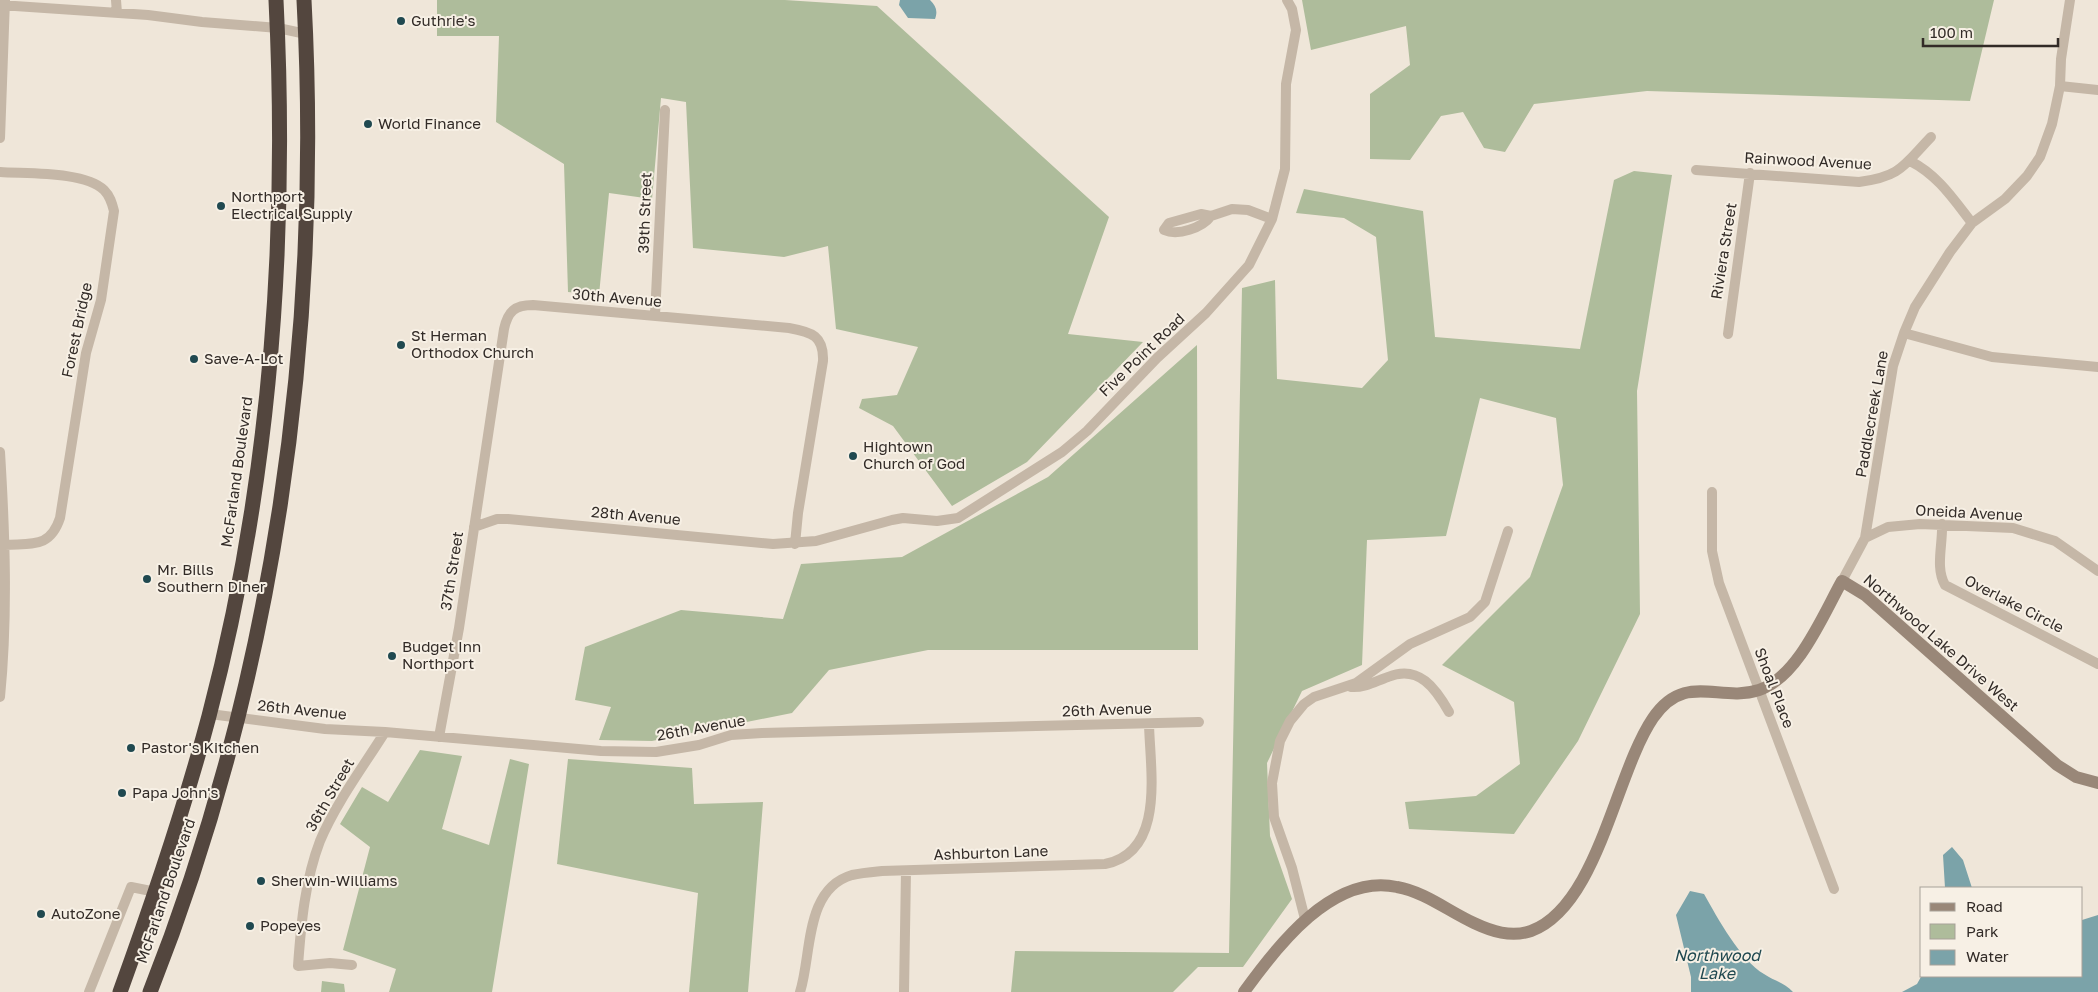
<svg xmlns="http://www.w3.org/2000/svg" width="2098" height="992" viewBox="0 0 2098 992" font-family="'Golos Text',sans-serif">
	<style>
		.green { fill: #aebc9b }
		.water { fill: #7ba3a9 }
		.lines { fill: none; stroke-linecap: round; stroke-linejoin: round }
		.street { stroke: #c5b7a7; stroke-width: 10 }
		.secondary { stroke: #998778; stroke-width: 12 }
		.highway { stroke: #53463e; stroke-width: 15 }
		.poi-dot { fill: #204950; stroke: #f7f0e5; stroke-width: 2 }
		.labels { text-anchor: middle; stroke-width: 4; stroke-linejoin: round; paint-order: stroke }
		.poi-label { font-size: 15px; fill: #322b27; stroke: #f7f0e5; text-anchor: start }
		.street-label { font-size: 15px; fill: #322b27; stroke: #f7f0e5 }
		.water-label { font-size: 16px; font-style: italic; fill: #204950; stroke: #f7f0e5 }
	</style>
	<rect width="100%" height="100%" fill="#efe6d9"/>
	<path class="green" d="M437 0H785L877 6 1109 217 1068 334 1143 342 1027 462 952 506 893 426 859 408 862 399 897 395 918 347 836 329 828 246 784 257 693 248 686 102 661 98 652 199 609 193 599 295 568 292 564 164 496 122 499 36H437Z
		M1302 0H1994L1970 101 1647 91 1534 104 1505 152 1484 148 1463 112 1441 116 1410 160 1370 159V94L1410 65 1406 26 1311 50Z
		M1634 171 1672 175 1637 391 1640 614 1578 741 1514 834 1409 829 1405 802 1476 796 1520 764 1514 702 1442 665 1530 577 1563 485 1556 418 1480 398 1446 536 1367 540 1362 665 1302 691 1267 763 1270 836 1292 899 1243 967H1198L1173 992H1011L1015 951 1229 953 1242 288 1275 280 1277 379 1362 388 1388 360 1376 237 1344 218 1296 213 1304 189 1423 211 1435 337 1580 349 1614 180Z
		M1197 345 1198 650H928L829 670 792 713 652 741 599 740 611 707 575 700 585 647 681 610 783 619 801 564 902 557 1048 477Z
		M420 750 462 756 442 829 489 845 510 759 529 764 492 992H389L396 969 343 950 370 847 340 824 362 787 388 802Z
		M568 759 692 768 694 804 763 802 748 992H689L698 893 557 864Z
		M322 981 344 984 345 992H321Z"/>
	<path class="water" d="M900 0H930C936 6 938 11 935 19L908 18 899 5Z
		M1952 847 1963 860 1972 888H1945L1943 855Z
		M1690 891 1704 894C1717 917 1741 961 1764 974 1774 981 1784 982 1793 992H1691V977L1676 915Z
		M2098 915V992H1902L1917 984 1922 975 2082 976V920Z"/>
	<g class="lines">
		<path class="street" d="M116 0 117 13
			M0 5 148 15 202 22 278 28 306 34
			M2060 86 2098 90
			M0 138 5 0
			M1910 161C1938 175 1954 200 1972 223
			M1696 170 1859 182C1901 177 1904 165 1931 137
			M0 172C26 174 85 171 104 190 110 196 112 203 114 211L101 300 86 353 60 518C50 548 33 543 5 545
			M1211 216C1202 228 1178 236 1164 230L1169 223 1201 214 1211 216 1232 209 1248 210 1272 219
			M655 316 665 110
			M1904 333 1992 357 2098 367
			M1728 334 1750 173
			M0 452C5 534 8 615 0 697
			M1712 492V551L1719 583 1834 889
			M1942 524C1943 545 1935 567 1945 585L2098 664
			M474 527 497 519H508L773 544 816 541 892 520 903 518 937 521 958 518 1062 452 1087 431 1157 358 1206 313 1249 265 1272 219 1285 169 1286 84 1296 30 1292 9 1287 0
			M1865 538 1888 527 1920 524 2013 528 2055 541 2098 571
			M1842 581 1865 538 1893 366 1904 333 1915 307 1950 252 1972 223 2005 199 2027 176 2040 157 2052 124 2060 86 2061 59 2070 0
			M1351 687C1365 688 1376 681 1388 677 1419 664 1436 689 1449 712
			M210 714 325 729 385 732 601 751 656 752 699 745 731 735 762 733 1199 722
			M439 737 459 628 504 329C508 311 515 305 533 305L789 328C812 332 824 336 823 361L798 513 795 544
			M1305 919 1292 868 1274 817 1272 783 1280 741 1290 721 1304 704 1314 697 1356 683 1410 644 1470 617 1485 602 1508 531
			M352 965 330 963 298 966C301 924 305 880 320 841 336 803 363 767 385 732
			M89 992 131 887 156 892
			M800 992C812 955 804 889 852 875 861 873 872 872 882 871L1105 864C1166 852 1150 770 1149 724
			M904 992 906 871"/>
		<path class="secondary" d="M1244 992C1277 946 1333 873 1397 887 1425 892 1448 911 1474 923 1491 931 1511 938 1531 931 1598 906 1615 774 1653 718 1685 671 1719 703 1759 690 1798 677 1823 615 1842 581L1865 595 2057 765 2076 777 2098 783"/>
		<path class="highway" d="M120 992C153 901 184 810 209 716 270 484 288 239 276 0
			M150 992C274 679 322 336 304 0"/>
	</g>
	<g class="poi-dot">
		<circle cx="401" cy="21" r="5"/>
		<circle cx="368" cy="124" r="5"/>
		<circle cx="221" cy="206" r="5"/>
		<circle cx="401" cy="345" r="5"/>
		<circle cx="194" cy="359" r="5"/>
		<circle cx="853" cy="456" r="5"/>
		<circle cx="147" cy="579" r="5"/>
		<circle cx="392" cy="656" r="5"/>
		<circle cx="131" cy="748" r="5"/>
		<circle cx="122" cy="793" r="5"/>
		<circle cx="261" cy="881" r="5"/>
		<circle cx="41" cy="914" r="5"/>
		<circle cx="250" cy="926" r="5"/>
	</g>
	<g class="labels">
		<g class="poi-label">
			<text x="411" y="26">Guthrie's</text>
			<text x="378" y="129">World Finance</text>
			<text x="231" y="202">Northport<tspan x="231" dy="17">Electrical Supply</tspan></text>
			<text x="411" y="341">St Herman<tspan x="411" dy="17">Orthodox Church</tspan></text>
			<text x="204" y="364">Save-A-Lot</text>
			<text x="863" y="452">Hightown<tspan x="863" dy="17">Church of God</tspan></text>
			<text x="157" y="575">Mr. Bills<tspan x="157" dy="17">Southern Diner</tspan></text>
			<text x="402" y="652">Budget Inn<tspan x="402" dy="17">Northport</tspan></text>
			<text x="141" y="753">Pastor's Kitchen</text>
			<text x="132" y="798">Papa John's</text>
			<text x="271" y="886">Sherwin-Williams</text>
			<text x="51" y="919">AutoZone</text>
			<text x="260" y="931">Popeyes</text>
		</g>
		<g class="street-label">
			<text transform="translate(1808 161) rotate(3)" y="5">Rainwood Avenue</text>
			<text transform="translate(645 213) rotate(-88)" y="5">39th Street</text>
			<text transform="translate(1724 251) rotate(-81)" y="5">Riviera Street</text>
			<text transform="translate(617 298) rotate(5)" y="5">30th Avenue</text>
			<text transform="translate(77 330) rotate(-78)" y="5">Forest Bridge</text>
			<text transform="translate(1142 355) rotate(-44)" y="5">Five Point Road</text>
			<text transform="translate(1872 414) rotate(-80)" y="5">Paddlecreek Lane</text>
			<text transform="translate(237 472) rotate(-82)" y="5">McFarland Boulevard</text>
			<text transform="translate(1969 513) rotate(3)" y="5">Oneida Avenue</text>
			<text transform="translate(636 516) rotate(5)" y="5">28th Avenue</text>
			<text transform="translate(452 571) rotate(-81)" y="5">37th Street</text>
			<text transform="translate(2014 604) rotate(27)" y="5">Overlake Circle</text>
			<text transform="translate(1941 643) rotate(41)" y="5">Northwood Lake Drive West</text>
			<text transform="translate(1774 688) rotate(69)" y="5">Shoal Place</text>
			<text transform="translate(302 710) rotate(6)" y="5">26th Avenue</text>
			<text transform="translate(1107 710) rotate(-2)" y="5">26th Avenue</text>
			<text transform="translate(701 728) rotate(-10)" y="5">26th Avenue</text>
			<text transform="translate(330 795) rotate(-60)" y="5">36th Street</text>
			<text transform="translate(991 853) rotate(-2)" y="5">Ashburton Lane</text>
			<text transform="translate(166 891) rotate(-71)" y="5">McFarland Boulevard</text>
		</g>
		<g class="water-label">
			<text x="1717" y="961">Northwood<tspan x="1717" dy="18">Lake</tspan></text>
		</g>
	</g>
	<rect x="1920" y="887" width="162" height="90" fill="#f7f0e5" stroke="#a8a199"/>
	<rect x="1930" y="903" width="25" height="8" fill="#998778" stroke="#a8a199"/>
	<text x="1966" y="912" font-size="15" fill="#322b27">Road</text>
	<rect x="1930" y="924" width="25" height="15" fill="#aebc9b" stroke="#a8a199"/>
	<text x="1966" y="937" font-size="15" fill="#322b27">Park</text>
	<rect x="1930" y="950" width="25" height="15" fill="#7ba3a9" stroke="#a8a199"/>
	<text x="1966" y="962" font-size="15" fill="#322b27">Water</text>
	<path d="M1923 38v8h135v-8" fill="none" stroke="#322b27" stroke-width="2.5"/>
	<text x="1930" y="38" font-size="15" fill="#322b27" stroke="#f7f0e5" stroke-width="4" paint-order="stroke">100 m</text>
</svg>
